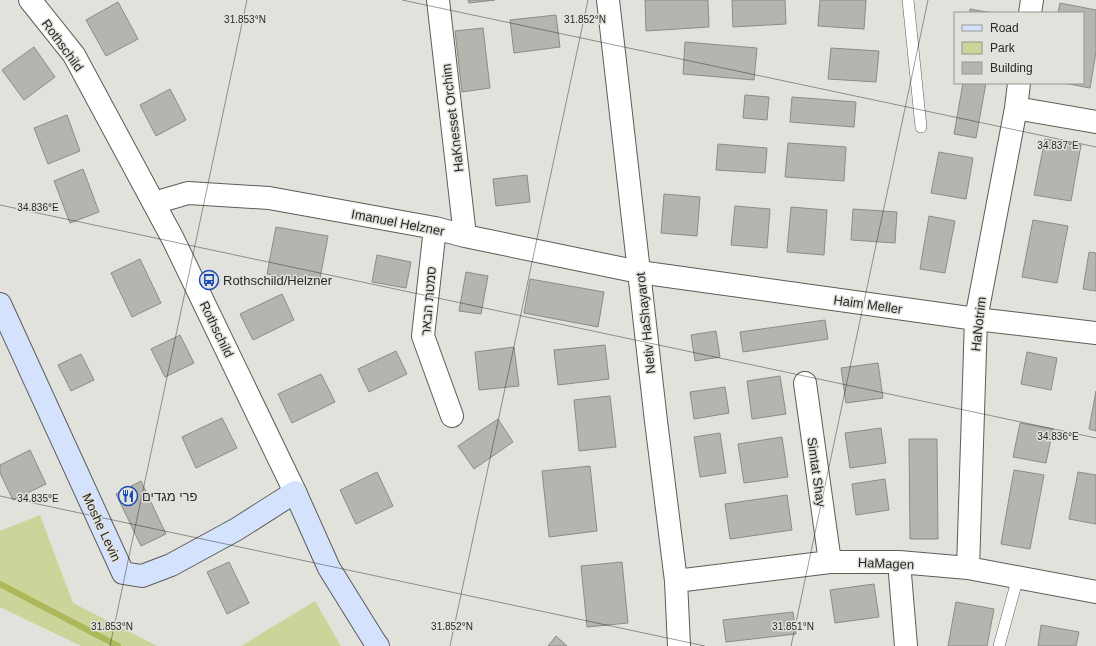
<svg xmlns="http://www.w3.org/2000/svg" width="1096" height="646" viewBox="0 0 1096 646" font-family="Arial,Heebo,sans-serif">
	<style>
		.green { fill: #ccd599 }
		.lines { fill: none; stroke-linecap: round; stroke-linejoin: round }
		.stream { stroke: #acb859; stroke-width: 6 }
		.building { fill: #b4b5af; stroke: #8b8c86 }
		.service-casing { stroke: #5c5d57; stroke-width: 12 }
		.minor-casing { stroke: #5c5d57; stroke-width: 24 }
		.tertiary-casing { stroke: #5c5d57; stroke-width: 24 }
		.secondary-casing { stroke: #5c5d57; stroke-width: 24 }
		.service { stroke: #fff; stroke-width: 11 }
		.minor { stroke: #fff; stroke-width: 22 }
		.tertiary { stroke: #fff; stroke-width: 22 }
		.secondary { stroke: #d4e2fd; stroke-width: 22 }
		.ticks { fill: none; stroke: #282826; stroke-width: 1; stroke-opacity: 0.45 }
		.labels { text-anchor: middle; stroke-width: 3; stroke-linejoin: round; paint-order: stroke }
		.street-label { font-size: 13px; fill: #282826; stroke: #e1e2db }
		.poi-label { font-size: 13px; fill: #282826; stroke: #e1e2db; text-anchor: start }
		.ticks-label { font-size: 10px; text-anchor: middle; fill: #282826; stroke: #e1e2db; stroke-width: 3; stroke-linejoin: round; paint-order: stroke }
	</style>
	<rect width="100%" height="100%" fill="#e1e2db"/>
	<path class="green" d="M40 515 73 603 157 646H81L0 607V531Z
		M315 601 341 646H241Z"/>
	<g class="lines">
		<path class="stream" d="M0 584 118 646"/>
	</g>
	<path class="building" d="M468 0H495L469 3Z
		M645 0H708L709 27 646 31Z
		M732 0H785L786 24 733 27Z
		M820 0H866L864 29 818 26Z
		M118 2 138 39 106 56 86 20Z
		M1060 3 1096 10V52L1090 88 1064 83H1083V13H1058Z
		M970 9 992 13H970Z
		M556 15 560 47 514 53 510 20Z
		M483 28 490 88 462 92 455 31Z
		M685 42 757 48 754 80 683 74Z
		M34 47 55 77 24 100 2 70Z
		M831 48 879 51 876 82 828 79Z
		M963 83H986L976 138 954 134Z
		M170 89 186 120 156 136 140 105Z
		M745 95 769 97 767 120 743 118Z
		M792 97 856 102 854 127 790 122Z
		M67 115 80 151 48 164 34 128Z
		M1045 139 1081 145 1071 201 1034 195Z
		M788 143 846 147 844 181 785 177Z
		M718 144 767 148 765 173 716 170Z
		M939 152 973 158 966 199 931 193Z
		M83 169 99 212 70 223 54 181Z
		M527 175 530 202 496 206 493 179Z
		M664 194 700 197 697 236 661 233Z
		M735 206 770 209 767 248 731 245Z
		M791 207 827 210 824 255 787 252Z
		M853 209 897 212 895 243 851 240Z
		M929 216 955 221 945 273 920 269Z
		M1033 220 1068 226 1057 283 1022 277Z
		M276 227 328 236 319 284 267 274Z
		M1089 252 1096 253V291L1083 289Z
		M377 255 411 262 406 288 372 282Z
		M140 259 161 303 132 317 111 273Z
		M466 272 488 276 481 314 459 311Z
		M530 279 604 292 598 327 524 313Z
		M282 294 294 320 253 340 240 314Z
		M825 320 828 339 743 352 740 332Z
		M716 331 720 357 695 361 691 335Z
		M180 335 194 363 165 377 151 349Z
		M605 345 609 379 558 385 554 350Z
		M514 347 519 386 479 390 475 352Z
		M396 351 407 374 369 392 358 369Z
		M1027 352 1057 358 1051 390 1021 384Z
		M81 354 94 380 71 391 58 365Z
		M878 363 883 398 846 403 841 368Z
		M321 374 335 402 292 423 278 394Z
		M780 376 786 414 752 419 747 381Z
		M725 387 729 413 694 419 690 392Z
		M1096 391V431L1089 429Z
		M610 396 616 447 579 451 574 400Z
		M222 418 237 448 196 468 182 437Z
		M498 419 513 442 474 469 458 446Z
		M1020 423 1053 429 1046 463 1013 457Z
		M881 428 886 463 850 468 845 433Z
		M720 433 726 473 700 477 694 437Z
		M782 437 788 477 744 483 738 444Z
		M909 439H937L938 539H910Z
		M30 450 46 484 13 500 0 473V465Z
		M590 466 597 531 549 537 542 471Z
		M1014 470 1044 475 1030 549 1001 544Z
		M377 472 393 506 356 524 340 490Z
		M1078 472 1096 475V524L1069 519Z
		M885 479 889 510 856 515 852 484Z
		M141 481 166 534 141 546 116 494Z
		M787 495 792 530 730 539 725 504Z
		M229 562 249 603 227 614 207 572Z
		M622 562 628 623 587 627 581 566Z
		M874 584 879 617 835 623 830 590Z
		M956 602 994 609 987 646H948Z
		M793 612 796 634 726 642 723 620Z
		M1041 625 1079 632 1076 646H1038Z
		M556 636 567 646H548Z"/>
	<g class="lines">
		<defs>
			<path id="service" d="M908 0 921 127
				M999 646 1018 577"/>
			<path id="minor" d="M30 0 74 55 173 239 295 492
				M438 0 465 236
				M1030 13 1032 0
				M1016 108 1096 122
				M154 203 188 193 269 198 435 228 465 236 639 272 976 319 1096 333
				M435 228 423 336 452 416
				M805 383 830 562
				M899 562 906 646
				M968 568 976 319 1016 108 1019 83
				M676 581 830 562H899L968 568 1096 592"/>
			<path id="tertiary" d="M608 0 656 421 676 581 679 646"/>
			<path id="secondary" d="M0 304 123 573 142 576 171 565 237 529 295 492 329 568 375 642 378 646"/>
		</defs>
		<use href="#service" class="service-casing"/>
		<use href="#minor" class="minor-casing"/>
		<use href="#tertiary" class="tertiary-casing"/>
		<use href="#secondary" class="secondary-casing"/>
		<use href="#service" class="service"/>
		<use href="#minor" class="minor"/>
		<use href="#tertiary" class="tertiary"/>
		<use href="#secondary" class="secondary"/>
	</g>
	<path class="ticks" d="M402 0 1096 147M0 205 1096 438M0 496 705 646M110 646 247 0M450 646 588 0M791 646 928 0"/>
	<defs>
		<symbol id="bus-ring" viewBox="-11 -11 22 22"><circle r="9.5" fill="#e1e2db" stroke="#1c4bb8" stroke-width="1.5"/><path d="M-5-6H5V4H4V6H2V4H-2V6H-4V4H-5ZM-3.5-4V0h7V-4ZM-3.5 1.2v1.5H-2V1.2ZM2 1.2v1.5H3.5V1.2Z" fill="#1c4bb8"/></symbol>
		<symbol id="restaurant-ring" viewBox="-11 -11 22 22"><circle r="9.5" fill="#e1e2db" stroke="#1c4bb8" stroke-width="1.5"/><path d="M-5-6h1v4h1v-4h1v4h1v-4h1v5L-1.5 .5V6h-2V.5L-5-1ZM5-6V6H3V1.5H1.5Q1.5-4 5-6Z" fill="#1c4bb8"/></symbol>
	</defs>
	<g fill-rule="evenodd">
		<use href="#bus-ring" x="198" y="269" width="22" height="22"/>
		<use href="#restaurant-ring" x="117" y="485" width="22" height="22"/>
	</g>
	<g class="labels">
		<g class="street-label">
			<text transform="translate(63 45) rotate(54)" y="5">Rothschild</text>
			<text transform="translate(452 118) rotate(-97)" y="5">HaKnesset Orchim</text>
			<text transform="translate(398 222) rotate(11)" y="5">Imanuel Helzner</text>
			<text transform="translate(428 301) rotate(-85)" y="5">סמטת הבאר</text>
			<text transform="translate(868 304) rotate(8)" y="5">Haim Meller</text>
			<text transform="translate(645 323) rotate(-96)" y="5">Netiv HaShayarot</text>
			<text transform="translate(978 324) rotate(-84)" y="5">HaNotrim</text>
			<text transform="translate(217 329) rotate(64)" y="5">Rothschild</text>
			<text transform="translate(817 472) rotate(82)" y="5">Simtat Shay</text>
			<text transform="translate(102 527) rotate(65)" y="5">Moshe Levin</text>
			<text transform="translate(886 563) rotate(2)" y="5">HaMagen</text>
		</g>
		<g class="poi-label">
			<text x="223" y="285">Rothschild/Helzner</text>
			<text x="142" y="501">פרי מגדים</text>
		</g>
	</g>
	<g class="ticks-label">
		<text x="245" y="23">31.853°N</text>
		<text x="585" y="23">31.852°N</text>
		<text x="1058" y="149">34.837°E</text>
		<text x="38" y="211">34.836°E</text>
		<text x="1058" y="440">34.836°E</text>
		<text x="38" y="502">34.835°E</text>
		<text x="112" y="630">31.853°N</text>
		<text x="452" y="630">31.852°N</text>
		<text x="793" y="630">31.851°N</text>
	</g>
	<rect x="954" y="12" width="130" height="72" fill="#e1e2db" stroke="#979893"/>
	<rect x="962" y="25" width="20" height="6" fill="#d4e2fd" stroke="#979893"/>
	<text x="990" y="32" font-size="12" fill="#282826">Road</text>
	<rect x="962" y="42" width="20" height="12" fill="#ccd599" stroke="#979893"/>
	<text x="990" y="52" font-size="12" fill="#282826">Park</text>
	<rect x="962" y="62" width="20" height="12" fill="#b4b5af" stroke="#979893"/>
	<text x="990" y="72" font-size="12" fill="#282826">Building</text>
</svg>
